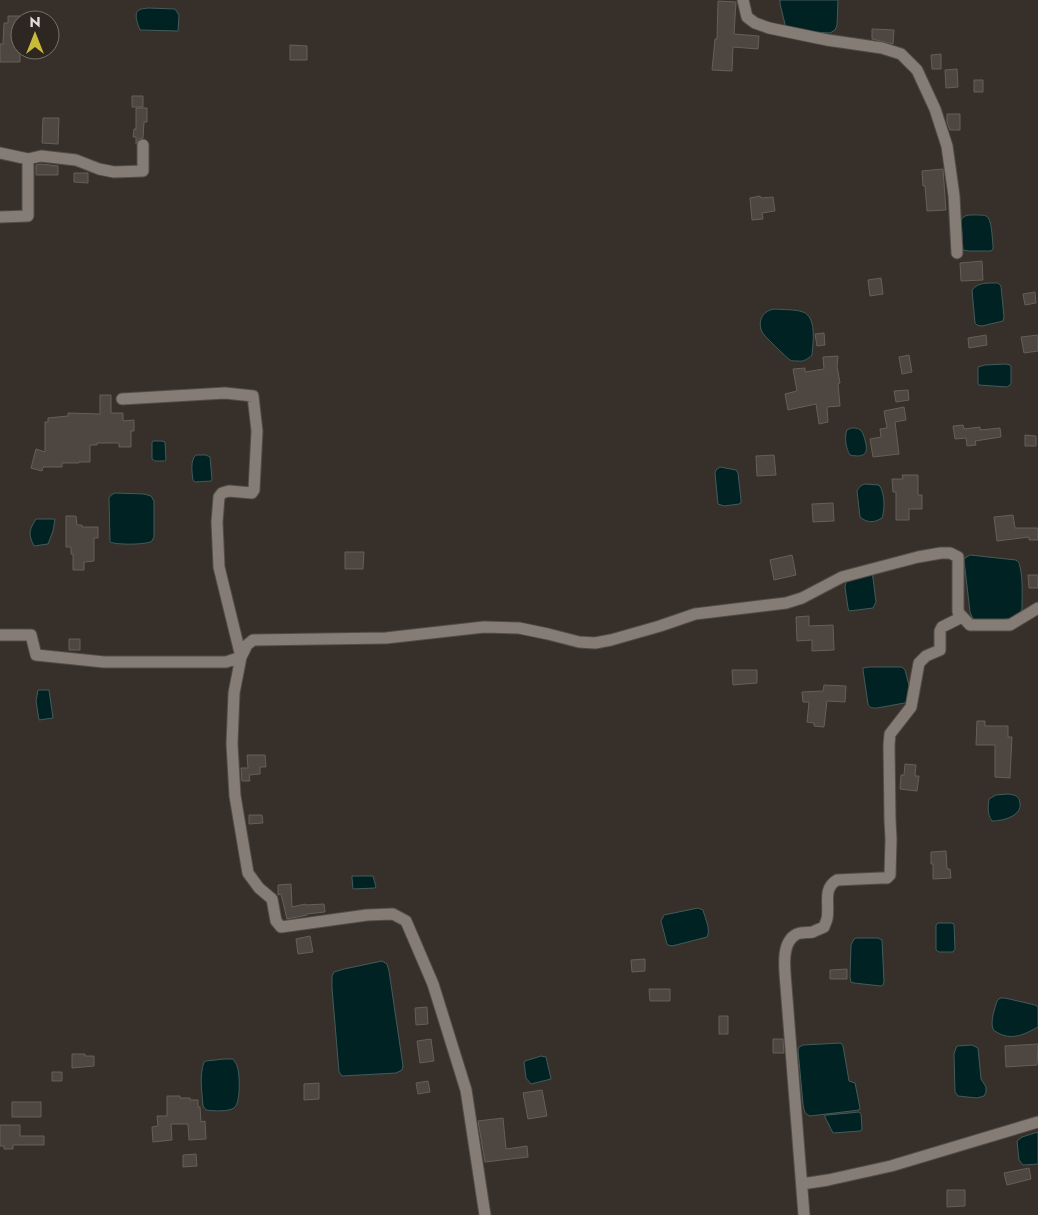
<svg xmlns="http://www.w3.org/2000/svg" width="1038" height="1215" viewBox="0 0 1038 1215" font-family="Jost,sans-serif">
	<style>
		.water { fill: #022; stroke: #445b5a }
		.building { fill: #4e4640; stroke: #665e58 }
		.lines { fill: none; stroke-linecap: round; stroke-linejoin: round }
		.minor-casing { stroke: #524c47; stroke-width: 13 }
		.minor { stroke: #857c76; stroke-width: 11 }
	</style>
	<rect width="100%" height="100%" fill="#37302a"/>
	<path class="water" d="M780 0H838L837 25 835 30 830 33 792 31 786 28 780 4Z
		M148 8 175 9 179 15 178 31 140 30C138 25 133 13 139 10 142 8 145 9 148 8Z
		M977 215C977 215 985 215 986 216 992 218 992 238 993 245V249L991 251H969L963 250 961 221C963 214 970 215 977 215Z
		M998 283 1001 286 1004 317 1003 321 982 326 977 325 975 323 972 290C978 282 988 283 998 283Z
		M775 309C783 310 795 309 803 312 817 317 813 343 812 355 808 359 803 362 798 361 795 361 792 361 790 360 786 357 764 336 762 332 757 321 763 310 775 309Z
		M1006 364 1010 365 1011 367V384L1007 387 979 385 978 383V367L985 365Z
		M851 428C855 428 860 428 862 432 863 433 865 440 865 440 869 454 864 458 850 455 846 449 844 437 847 430Z
		M153 441H162L165 442 166 460 165 461H155L152 459V442Z
		M196 455H206L210 457 212 479 211 481 195 482 193 480C192 473 190 460 196 455Z
		M720 467 736 470 738 473 741 500V503L739 504 724 506 718 504 715 473 716 470Z
		M865 484 879 485C885 493 885 509 882 518 874 523 867 523 860 517L857 491C859 487 861 485 865 484Z
		M115 493 144 494 151 496 154 501V537C153 538 153 540 152 541 147 545 116 545 110 542L109 498 111 495Z
		M36 519H55L53 531 48 544 34 546C28 534 29 530 36 519Z
		M970 555 1016 560C1019 563 1019 562 1020 567 1023 579 1022 596 1022 609 1016 623 988 620 976 621L972 617 970 612 964 560 965 558Z
		M872 574 873 578 876 602 873 608 849 611 848 608 845 587 846 582Z
		M869 667H902L905 670 911 693 910 702 877 708C872 708 870 708 868 704L863 670V668Z
		M38 690H49L53 718 39 720 36 701Z
		M1008 794C1014 795 1019 795 1020 803 1022 816 1003 821 992 821 987 814 988 807 989 799L996 795Z
		M352 876H373L376 887 375 888 353 889 352 878Z
		M698 908 703 910C705 918 711 930 707 937L672 946 668 945 667 944 661 921 664 915Z
		M938 923H951L954 924 955 949 953 952H939L936 950V925Z
		M857 938H878L882 940 884 982 883 985 881 986 854 983 851 982 850 977 851 945 854 939Z
		M382 961 387 964 389 971 403 1066 402 1070 396 1073 342 1076 339 1072 332 988V976L334 972 344 969Z
		M1000 998H1005L1035 1005 1038 1007V1027C1025 1034 1014 1040 1000 1034 997 1032 995 1032 993 1029 990 1021 995 1008 997 1001Z
		M841 1043 843 1046 849 1081 855 1083 860 1108 859 1110 810 1116C804 1114 804 1109 803 1104L798 1050 799 1047 803 1045Z
		M972 1045 978 1048 981 1079 986 1087V1092L984 1096 977 1098 958 1096 955 1092 954 1054 956 1048 957 1046Z
		M541 1056 546 1057 551 1079 531 1084 526 1078 524 1062 525 1061Z
		M224 1059H233C234 1061 237 1064 237 1066 240 1073 241 1103 234 1108 227 1112 214 1111 206 1110L203 1106C202 1091 199 1076 204 1062L206 1061Z
		M859 1112 861 1114 862 1128V1130L860 1131 833 1133 825 1117V1115H828Z
		M1038 1132V1164L1023 1165 1019 1160 1017 1141 1022 1137Z"/>
	<path class="building" d="M718 1 736 2 734 34 759 36 758 49 733 47 732 71 712 70 715 39H717Z
		M8 16H20V62H0V44H3L4 23H8Z
		M872 29 894 30 893 44 872 39Z
		M290 45 307 46V60H290Z
		M941 54V69H932L931 55Z
		M957 69 958 87 946 88 945 70Z
		M974 80H983V92H974Z
		M132 96H143V107H132Z
		M136 108H147V122H144L143 138 139 139 136 144V137H133L134 129H136Z
		M947 114H960V130H950L947 122Z
		M43 118H59L58 144 42 143Z
		M41 164 58 166V175H36V165Z
		M943 169 946 210 927 211 925 186H923L922 171Z
		M74 173H88V183L74 182Z
		M760 196 761 198 773 197 775 211 762 213 763 219 752 220 750 198Z
		M982 261 983 280 961 281 960 263Z
		M881 278 883 294 870 296 868 280Z
		M1035 292 1036 303 1025 305 1023 294Z
		M824 333 825 345 817 346 815 334Z
		M986 335 987 345 969 348 968 338Z
		M1038 335V351L1024 353 1021 337Z
		M909 355 912 372 902 374 899 357Z
		M838 356 837 366 840 383 838 384 840 406 827 407 828 422 819 424 816 404 788 410 785 394 797 391 793 369 805 368V372L824 369 823 357Z
		M908 390 909 400 896 402 894 391Z
		M100 395H111V413H123V421L134 420V431H131V447H119V443H97V445H90V462H79V463H62V467H43L42 471 31 468 36 449 45 452V422H48V418L68 416V413L100 414Z
		M904 407 906 420 895 422 899 454 873 457 870 439 881 437 880 429 887 428 884 411Z
		M963 425 964 429 980 427V430L1000 428 1001 437 975 441 976 445 967 446 966 438 955 439 953 426Z
		M1025 435 1036 436V446H1025Z
		M774 455 776 475 757 476 756 456Z
		M902 475H918V495H922V509H909V520H896V492H893L892 479H903Z
		M833 503 834 521 813 522 812 504Z
		M1013 515 1015 528H1038V540H1029V537L997 541 994 517Z
		M66 516H76L77 525H82V527H98V538H94V561L84 562V570H73V554H71V547H66Z
		M345 552H364L363 569H345Z
		M792 555 796 575 774 580 770 560Z
		M1028 575H1038V588H1029Z
		M809 616V626L833 625 834 650 812 651V640L797 641 796 617Z
		M69 639H80V650H69Z
		M732 670H757V683L733 685Z
		M824 685 846 686 845 702 827 701 824 727 814 726V723L807 722 809 702H803L802 692 823 691Z
		M977 721H985V726H1008V737H1012L1010 778 995 777V745H976Z
		M247 755H265L266 767H260V774L249 775 250 781H242L241 768H248Z
		M905 764 916 765 915 776H919L917 791 900 789 901 775H904Z
		M249 815H262L263 823 249 824Z
		M946 851 947 869H950L951 878 933 879V864H931V852Z
		M291 884 292 907 305 904V905L324 904 325 912 307 914V915L287 919 281 894 278 895V885Z
		M310 936 313 952 298 954 296 939Z
		M645 959V971L632 972 631 960Z
		M847 969V979H830V970Z
		M649 989H670V1001H650Z
		M427 1007 428 1024 416 1025 415 1008Z
		M719 1016H728V1034H719Z
		M431 1039 434 1061 420 1063 417 1041Z
		M773 1039H783L784 1053H773Z
		M1038 1044 1037 1065 1006 1067 1005 1046Z
		M72 1054H85V1056H94V1066L72 1068Z
		M52 1072H62V1081H52Z
		M428 1081 430 1092 418 1094 416 1083Z
		M319 1083V1099L304 1100V1084Z
		M542 1090 547 1116 528 1119 523 1093Z
		M167 1096H180V1098H190V1100H198V1107H200L201 1122 205 1121 206 1139 189 1140 188 1124H171L172 1140 153 1142 152 1127 158 1126 157 1116H167Z
		M12 1102H41V1117H12Z
		M503 1118 506 1149 527 1146 528 1157 485 1162 478 1121Z
		M0 1125H20V1136H44V1145H13V1149H4V1146H0Z
		M196 1154 197 1166 183 1167V1155Z
		M1029 1168 1031 1179 1007 1185 1004 1173Z
		M947 1190H965V1206L947 1207Z"/>
	<g class="lines">
		<defs>
			<path id="minor" d="M743 0 747 17 755 23 769 28 827 40 882 48 901 54 917 70 935 109 947 146 954 196 957 253
				M0 153 28 159 41 156 76 160 99 169 114 172 143 171V145
				M0 217 28 216V159
				M122 399 225 393 253 396 257 431 254 490 252 493 229 491 222 493 219 497 217 522 219 567 241 657 234 693 232 744 235 796 248 873 259 888 272 899 276 921 281 927 367 915 393 914 406 921 433 984 466 1090 485 1215
				M0 635H31L36 655 104 662H226L241 657 247 645 253 640 386 638 484 627 519 628 548 634 579 642 595 643 611 640 660 626 695 614 786 603 802 598 842 577 918 557 941 553H950L958 557V612L970 625H1010L1038 608
				M802 1184 828 1180 891 1166 1038 1122
				M804 1215 786 986C785 971 780 942 797 934 802 932 808 933 813 932 816 930 820 929 824 927 825 924 826 922 827 919 830 904 822 889 837 880L881 878H887L890 875 891 839 890 820 889 745 890 734 911 707 919 663 926 656 940 650V631L942 627 962 617"/>
		</defs>
		<use href="#minor" class="minor-casing"/>
		<use href="#minor" class="minor"/>
	</g>
	<g transform="translate(35 35)"><circle r="24" fill="#2d2621" stroke="#76706b"/>
	<path d="M0-4L9 19L0 12L-9 19Z" fill="#c9bb3a"/>
	<text y="-8" font-size="14" font-weight="bold" text-anchor="middle" fill="#e4dfdb">N</text>
	</g>
</svg>
